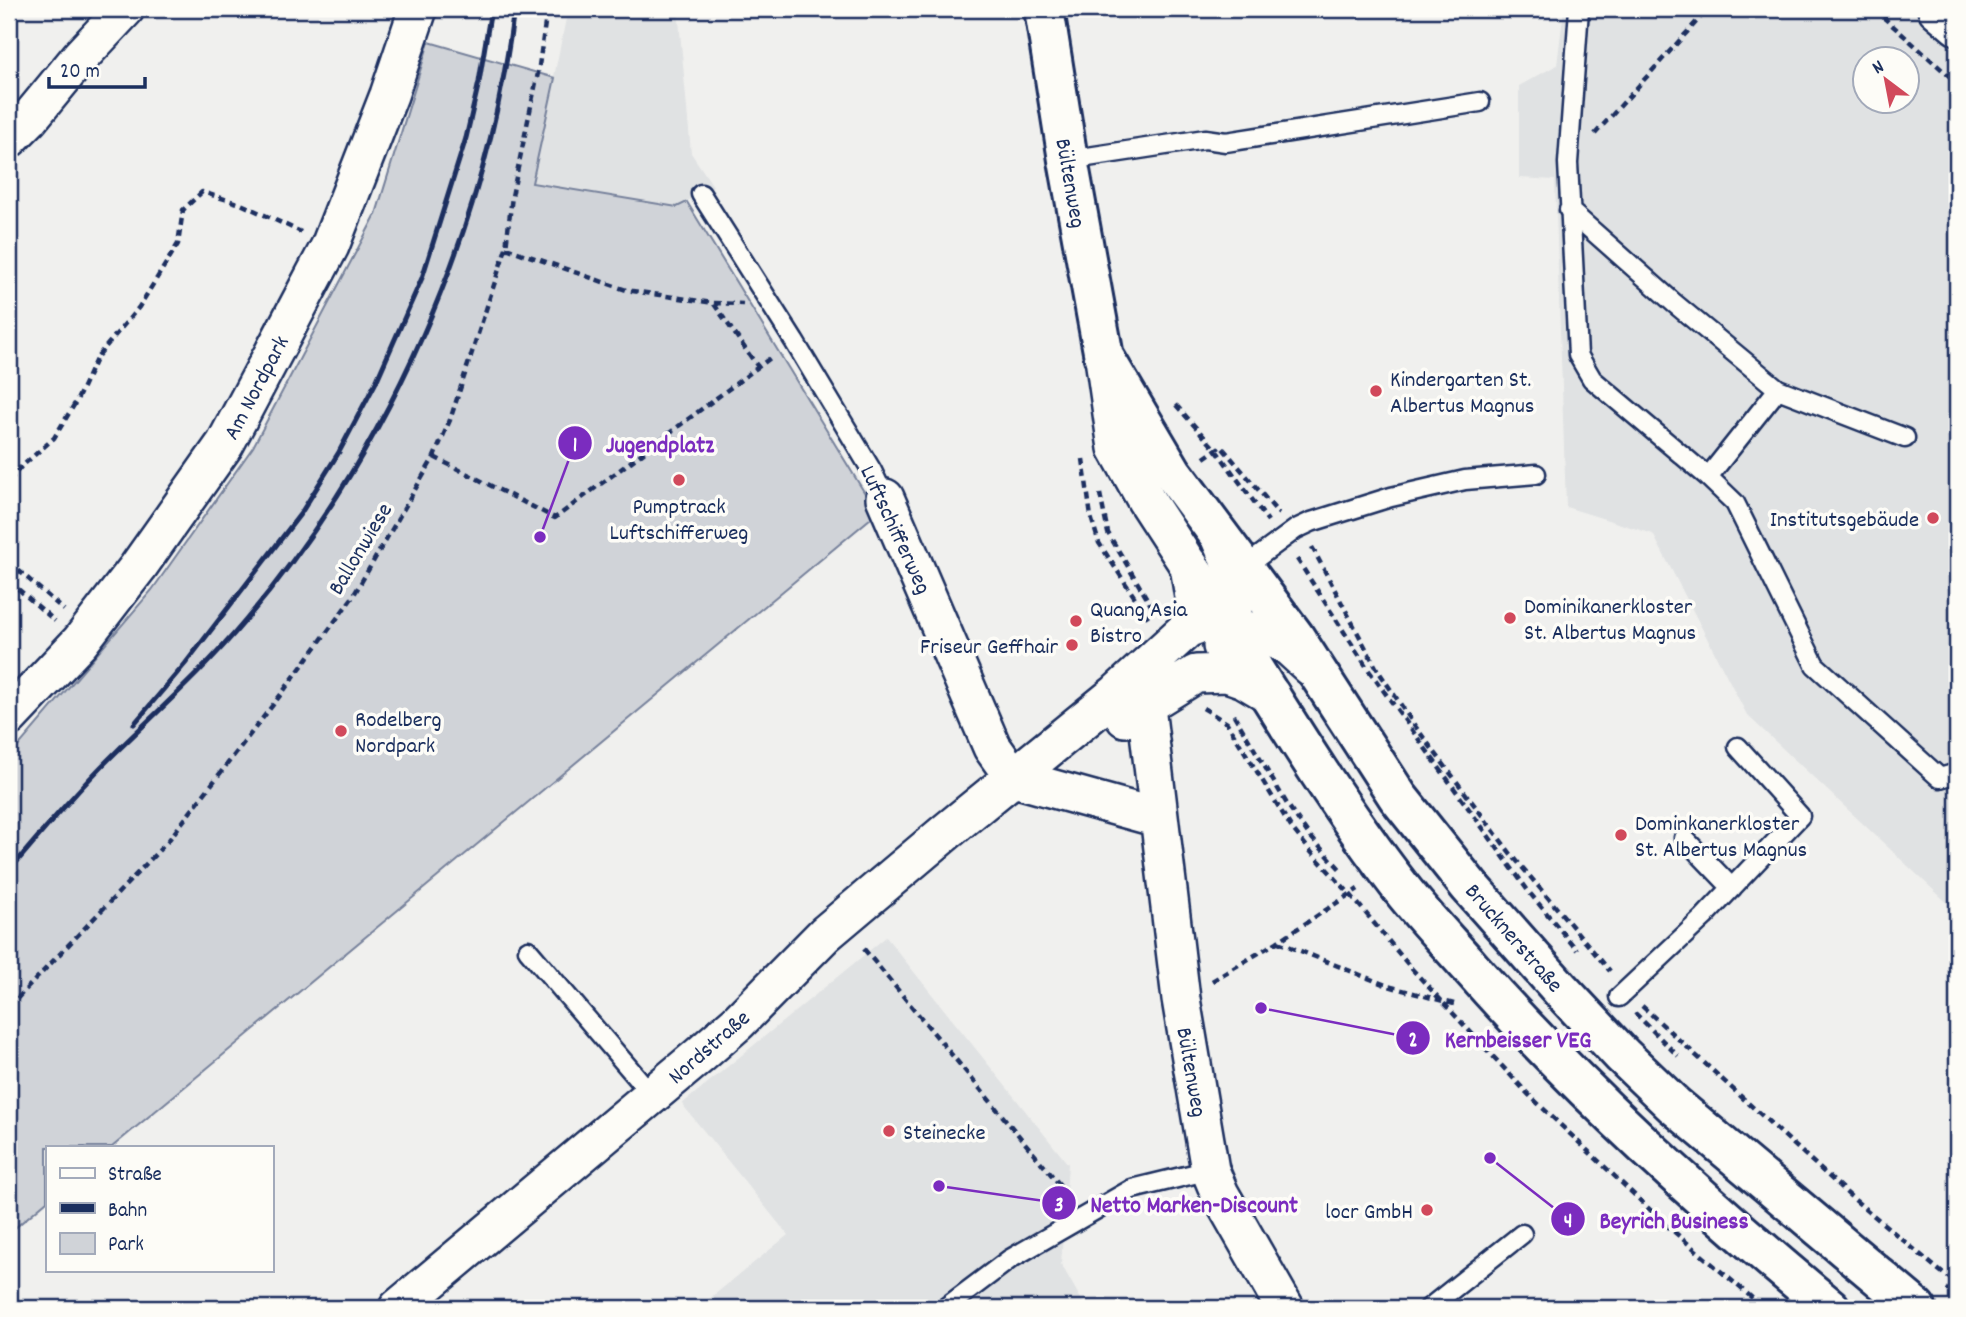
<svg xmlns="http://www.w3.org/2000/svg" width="1966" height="1317" viewBox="0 0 1966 1317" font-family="Dekko,sans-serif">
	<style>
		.built { fill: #e0e2e3; fill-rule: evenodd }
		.green { fill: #d0d3d8; stroke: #76819b; stroke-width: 2 }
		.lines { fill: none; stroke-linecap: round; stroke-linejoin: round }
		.service-casing { stroke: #1b2f5e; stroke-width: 23 }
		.minor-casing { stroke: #1b2f5e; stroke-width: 42 }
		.secondary-casing { stroke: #1b2f5e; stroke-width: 44 }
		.path { stroke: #1b2f5e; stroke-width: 4.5; stroke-dasharray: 7 5; stroke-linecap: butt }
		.service { stroke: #fdfcf7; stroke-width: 18 }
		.minor { stroke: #fdfcf7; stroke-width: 37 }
		.secondary { stroke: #fdfcf7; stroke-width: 38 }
		.rail { stroke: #1b2f5e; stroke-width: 5 }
		.poi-dot { fill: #d1495b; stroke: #fdfcf7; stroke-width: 2.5 }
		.labels { text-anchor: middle; stroke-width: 7; stroke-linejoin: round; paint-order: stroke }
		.street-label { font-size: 23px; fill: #1b2f5e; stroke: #fdfcf7 }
		.poi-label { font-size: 23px; fill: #1b2f5e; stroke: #fdfcf7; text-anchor: start }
		.leader { fill: none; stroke: #7b2cbf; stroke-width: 2.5 }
		.callout-dot { fill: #7b2cbf; stroke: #fdfcf7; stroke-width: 2.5 }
		.mark-label { font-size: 21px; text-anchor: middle; font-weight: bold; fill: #fff }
		.callout-label { font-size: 24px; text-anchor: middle; font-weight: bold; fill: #7b2cbf; stroke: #fdfcf7; stroke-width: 7; stroke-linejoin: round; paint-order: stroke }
	</style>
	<rect width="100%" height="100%" fill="#f0f0ee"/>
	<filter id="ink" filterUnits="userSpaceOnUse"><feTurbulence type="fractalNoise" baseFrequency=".0143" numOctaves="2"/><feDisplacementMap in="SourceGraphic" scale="14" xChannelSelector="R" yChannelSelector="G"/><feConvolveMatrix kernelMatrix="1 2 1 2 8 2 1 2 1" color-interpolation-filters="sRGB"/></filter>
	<g filter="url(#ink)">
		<path class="built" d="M568 9H678L691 153 713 186 677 207 532 183Z
			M1564 9H1957V912L1747 715 1653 534 1566 507 1555 180 1519 178V86L1557 65ZM1864 60H1906V102H1864Z
			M886 937 1068 1164 1061 1264 1086 1308H698L788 1235 682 1104Z"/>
		<path class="green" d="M429 42 555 78 532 183 677 207 687 202 877 513 112 1147H47V1201L9 1233V757L152 590 253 447 376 214Z"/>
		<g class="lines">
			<defs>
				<path id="service" d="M1579 9 1568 163 1578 355 1592 379 1708 477 1735 503 1815 665 1940 778 1957 773
					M1068 160 1205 139 1226 142 1480 102
					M701 194 794 341 872 471 885 498
					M1569 210 1674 303 1778 389 1905 438
					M1708 477 1778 389
					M1243 568 1296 529 1311 522 1391 497 1465 480 1536 474
					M1684 838 1732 888
					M528 950 652 1095
					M1619 997 1704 917 1800 816 1738 747
					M945 1308 1010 1259 1132 1189 1210 1170
					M1429 1308 1522 1234"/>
				<path id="minor" d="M1937 9 1957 26
					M9 139 29 119 80 57 125 9
					M1104 358 1117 448 1146 500 1189 566 1194 597
					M885 498 992 747 1014 778
					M1221 541C1240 580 1238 607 1222 646
					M1146 707 1181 999 1210 1170 1220 1194 1285 1308
					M9 717 80 642 138 567 225 444 330 246 389 95 418 9
					M1125 718 1196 674 1227 673 1244 679 1271 695
					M1014 778 1158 818
					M398 1308 699 1056 738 1022 825 934 946 832 1117 693 1187 629 1208 621 1260 633 1288 646 1311 667"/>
				<path id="secondary" d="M1044 9 1068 160 1104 357 1172 472 1294 636 1398 797 1469 886 1561 990 1622 1055 1674 1105 1916 1308
					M1189 566C1258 674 1322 786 1401 888 1422 915 1447 941 1470 967 1579 1091 1703 1203 1830 1308"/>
			</defs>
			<use href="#service" class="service-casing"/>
			<use href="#minor" class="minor-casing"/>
			<use href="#secondary" class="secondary-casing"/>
			<path class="path" d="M1874 9 1957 83
				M1595 134 1708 9
				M506 248 626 290 713 303 743 304
				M714 304 758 367
				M1176 405 1216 450 1268 521
				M434 457 555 518 773 356
				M1204 458 1221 446 1279 514
				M1083 459 1091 517 1099 543 1149 619
				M9 481 21 467 54 438 77 400 97 357 139 307 178 244 183 210 202 192 241 204 301 232
				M1100 494 1108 533 1155 612
				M1312 547 1377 669 1415 726 1511 854 1610 971
				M1297 559 1370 672 1529 892 1577 950
				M9 562 64 610
				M9 581 55 621
				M1203 708 1227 723 1291 827 1312 853 1350 894 1411 968 1528 1094 1665 1224 1764 1308
				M1234 715 1287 804 1309 835 1340 869
				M1278 942 1388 986 1454 1004
				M864 949 1069 1196
				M1212 981 1277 942 1358 889
				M1642 1006 1849 1195 1946 1276 1957 1282
				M9 1007 168 841 282 693 352 598 434 457 450 420 506 248 512 196 538 73 547 9
				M1635 1013 1678 1056
				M1947 1288 1957 1296"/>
			<use href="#service" class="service"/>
			<use href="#minor" class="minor"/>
			<use href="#secondary" class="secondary"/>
			<path class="rail" d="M134 724 185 664 301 513 339 452 376 382 422 278 466 138 479 82 491 9
				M9 871C43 831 77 790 115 753 159 710 205 669 245 621 389 451 487 230 514 9"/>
		</g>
	</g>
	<g class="poi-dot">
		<circle cx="1376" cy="391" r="7"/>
		<circle cx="679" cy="480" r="7"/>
		<circle cx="1933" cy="518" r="7"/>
		<circle cx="1510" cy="618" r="7"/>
		<circle cx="1076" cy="621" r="7"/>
		<circle cx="1072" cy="645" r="7"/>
		<circle cx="341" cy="731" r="7"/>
		<circle cx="1621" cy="835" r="7"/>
		<circle cx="889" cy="1131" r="7"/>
		<circle cx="1427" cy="1210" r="7"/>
	</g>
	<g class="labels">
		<g class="street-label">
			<text transform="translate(1072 183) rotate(80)" y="8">Bültenweg</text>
			<text transform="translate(255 387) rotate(-62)" y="8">Am Nordpark</text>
			<text transform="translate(897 529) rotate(65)" y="8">Luftschifferweg</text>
			<text transform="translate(359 548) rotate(-59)" y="8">Ballonwiese</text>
			<text transform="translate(1515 937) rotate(49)" y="8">Brucknerstraße</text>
			<text transform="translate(708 1046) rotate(-41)" y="8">Nordstraße</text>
			<text transform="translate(1193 1072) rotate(80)" y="8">Bültenweg</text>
		</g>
		<g class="poi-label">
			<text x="1390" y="386">Kindergarten St.<tspan x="1390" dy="26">Albertus Magnus</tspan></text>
			<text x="679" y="513" text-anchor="middle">Pumptrack<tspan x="679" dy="26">Luftschifferweg</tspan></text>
			<text x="1919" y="526" text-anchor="end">Institutsgebäude</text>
			<text x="1524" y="613">Dominikanerkloster<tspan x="1524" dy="26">St. Albertus Magnus</tspan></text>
			<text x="1090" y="616">Quang Asia<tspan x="1090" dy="26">Bistro</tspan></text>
			<text x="1058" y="653" text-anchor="end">Friseur Geffhair</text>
			<text x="355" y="726">Rodelberg<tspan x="355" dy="26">Nordpark</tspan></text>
			<text x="1635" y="830">Dominkanerkloster<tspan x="1635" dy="26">St. Albertus Magnus</tspan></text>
			<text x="903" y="1139">Steinecke</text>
			<text x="1413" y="1218" text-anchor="end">locr GmbH</text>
		</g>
	</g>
	<path class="leader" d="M540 537L575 443M1261 1008L1413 1038M939 1186L1059 1203M1490 1158L1568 1219"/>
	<g class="callout-dot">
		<circle cx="540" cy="537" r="7"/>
		<circle cx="1261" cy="1008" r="7"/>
		<circle cx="939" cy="1186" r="7"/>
		<circle cx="1490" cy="1158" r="7"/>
		<circle cx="575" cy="443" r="18"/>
		<circle cx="1413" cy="1038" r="18"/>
		<circle cx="1059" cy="1203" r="18"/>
		<circle cx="1568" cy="1219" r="18"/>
	</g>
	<g class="mark-label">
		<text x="575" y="451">1</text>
		<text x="1413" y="1046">2</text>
		<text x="1059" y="1211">3</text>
		<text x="1568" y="1227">4</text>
	</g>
	<g class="callout-label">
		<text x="660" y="452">Jugendplatz</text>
		<text x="1518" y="1047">Kernbeisser VEG</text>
		<text x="1194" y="1212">Netto Marken-Discount</text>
		<text x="1674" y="1228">Beyrich Business</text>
	</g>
	<rect width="1966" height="1317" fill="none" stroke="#fdfcf7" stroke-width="35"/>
	<rect x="18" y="18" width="1931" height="1282" fill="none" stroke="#1b2f5e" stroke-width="2.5" filter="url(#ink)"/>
	<rect x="46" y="1146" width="228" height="126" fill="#fdfcf7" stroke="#a3aaba" stroke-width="2"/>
	<rect x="60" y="1168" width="35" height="10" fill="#fdfcf7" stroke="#a3aaba" stroke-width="2"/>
	<text x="108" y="1180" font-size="21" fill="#1b2f5e">Straße</text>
	<rect x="60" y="1203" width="35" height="10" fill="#1b2f5e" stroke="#a3aaba" stroke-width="2"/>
	<text x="108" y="1216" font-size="21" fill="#1b2f5e">Bahn</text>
	<rect x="60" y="1233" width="35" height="21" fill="#d0d3d8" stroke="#a3aaba" stroke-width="2"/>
	<text x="108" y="1250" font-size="21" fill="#1b2f5e">Park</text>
	<g transform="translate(1886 80) rotate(328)"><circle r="33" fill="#fdfcf7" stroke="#a3aaba" stroke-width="2"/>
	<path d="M0-5L12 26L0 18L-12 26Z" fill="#d1495b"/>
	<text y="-10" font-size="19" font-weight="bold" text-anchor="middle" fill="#1b2f5e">N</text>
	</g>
	<path d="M49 77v10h96v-10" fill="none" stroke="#1b2f5e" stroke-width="3.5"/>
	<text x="60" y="77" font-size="21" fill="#1b2f5e" stroke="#fdfcf7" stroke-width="5" paint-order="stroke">20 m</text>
</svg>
